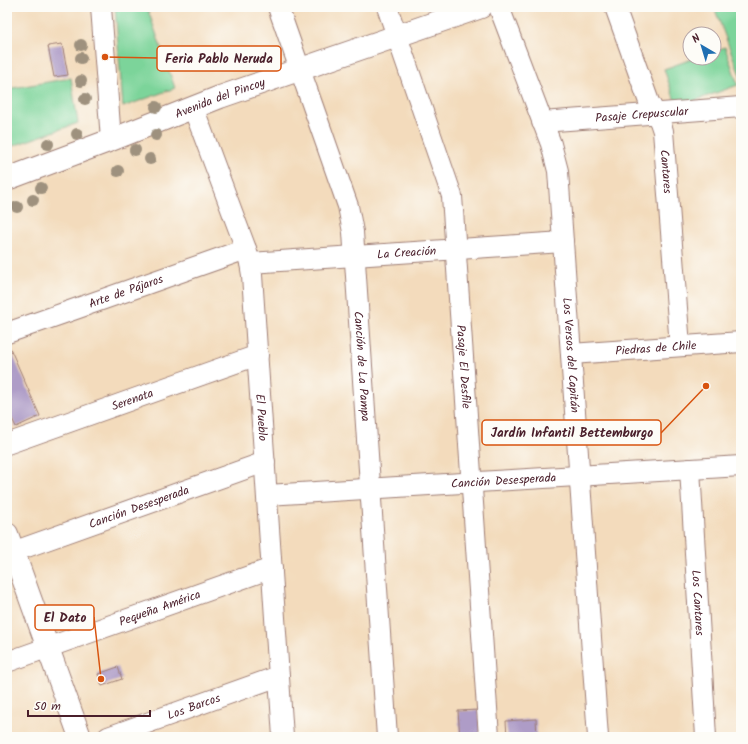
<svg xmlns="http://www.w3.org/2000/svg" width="748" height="744" viewBox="0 0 748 744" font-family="Kalam,sans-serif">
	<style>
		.green { fill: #7cd49a; stroke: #637a62 }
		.building { fill: #ae9cc7 }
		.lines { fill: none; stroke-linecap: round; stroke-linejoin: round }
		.street-casing { stroke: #9e7d74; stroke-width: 22 }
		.secondary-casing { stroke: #9e7d74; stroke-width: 24 }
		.street { stroke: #fff; stroke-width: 20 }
		.secondary { stroke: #fff; stroke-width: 22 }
		.tree { fill: #9e917e }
		.labels { text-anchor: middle; stroke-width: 3; stroke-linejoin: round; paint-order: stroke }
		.street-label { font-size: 12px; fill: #4a1f2b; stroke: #fdfcf7 }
		.leader { fill: none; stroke: #d8530f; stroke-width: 1.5 }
		.callout-dot { fill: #d8530f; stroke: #fdfcf7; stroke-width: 1.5 }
		.callout { fill: #fdfcf7; stroke: #d8530f; stroke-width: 1.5 }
		.callout-label { font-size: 13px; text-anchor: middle; font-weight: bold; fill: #4a1f2b }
	</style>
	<rect width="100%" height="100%" fill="#fdfcf7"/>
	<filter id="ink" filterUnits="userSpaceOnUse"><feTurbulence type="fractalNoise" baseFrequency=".025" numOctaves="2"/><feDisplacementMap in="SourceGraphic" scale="8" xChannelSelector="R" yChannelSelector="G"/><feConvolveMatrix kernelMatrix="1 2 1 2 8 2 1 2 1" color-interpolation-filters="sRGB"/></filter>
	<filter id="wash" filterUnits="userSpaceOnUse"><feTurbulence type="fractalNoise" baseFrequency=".012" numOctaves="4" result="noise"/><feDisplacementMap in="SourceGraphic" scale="16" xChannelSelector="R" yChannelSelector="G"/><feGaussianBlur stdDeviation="0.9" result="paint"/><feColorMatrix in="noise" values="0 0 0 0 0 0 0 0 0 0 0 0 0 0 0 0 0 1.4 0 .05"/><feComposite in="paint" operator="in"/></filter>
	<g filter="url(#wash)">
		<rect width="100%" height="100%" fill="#f3dbbc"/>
		<path class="green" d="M115 7H147L175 88 123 107Z
			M714 7H741V78Z
			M725 47 738 85 677 107 664 69 695 58H714V51Z
			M71 78 78 123 7 148V89Z"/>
		<g id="blocks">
			<path class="building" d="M62 44 68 75 54 77 48 46Z
				M10 348 40 416 16 427 7 408V349Z
				M118 667 122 679 102 686 98 674Z
				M479 710 481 737H460L458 711Z
				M536 719 537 737H507L506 721Z"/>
		</g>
	</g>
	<g filter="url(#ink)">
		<use href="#blocks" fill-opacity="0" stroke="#9e7d74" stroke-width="1"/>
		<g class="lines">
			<defs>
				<g id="street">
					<path d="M101 7 111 140"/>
					<path id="s1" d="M278 7 348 206 353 232 387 737"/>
					<path id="s2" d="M387 7 452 196 489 737"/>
					<path id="s3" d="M499 7 551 144 558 171 598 737"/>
					<path id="s4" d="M615 7 649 102 660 122 663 131 680 346"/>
					<path id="s5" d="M193 107 246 249 250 263 252 275 283 737"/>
					<path id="s6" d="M542 122 741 107"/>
					<path id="s7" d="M250 263 563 242"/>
					<path id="s8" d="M7 333 246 249"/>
					<path id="s9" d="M571 354 741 342"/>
					<path id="s10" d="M7 444 258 355"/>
					<path id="s11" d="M690 469 706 737"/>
					<path id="s12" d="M267 495 741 466"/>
					<path id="s13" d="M7 554 265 462"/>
					<path id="s14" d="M7 662 272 568"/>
					<path id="s15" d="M108 737 279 676"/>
				</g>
				<g id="secondary">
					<path id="s16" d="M7 179 111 140 220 97 481 7"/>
					<path d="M7 534 80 737"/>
				</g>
			</defs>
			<use href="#street" class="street-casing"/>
			<use href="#secondary" class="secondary-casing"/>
			<use href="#street" class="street"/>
			<use href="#secondary" class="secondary"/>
		</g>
		<g class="tree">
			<circle cx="81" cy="45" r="6"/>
			<circle cx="81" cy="58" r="6"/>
			<circle cx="81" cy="81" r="6"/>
			<circle cx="85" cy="99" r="6"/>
			<circle cx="156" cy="107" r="6"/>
			<circle cx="77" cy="134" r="6"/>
			<circle cx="156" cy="135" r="6"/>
			<circle cx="48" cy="144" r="6"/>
			<circle cx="135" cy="150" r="6"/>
			<circle cx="150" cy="159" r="6"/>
			<circle cx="118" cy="171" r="6"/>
			<circle cx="41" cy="188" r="6"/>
			<circle cx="33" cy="200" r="6"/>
			<circle cx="17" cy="207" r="6"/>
		</g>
	</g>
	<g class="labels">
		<g class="street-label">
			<text dy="4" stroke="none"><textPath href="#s16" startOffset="228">Avenida del Pincoy</textPath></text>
			<text dy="4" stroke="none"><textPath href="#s6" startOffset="100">Pasaje Crepuscular</textPath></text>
			<text dy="4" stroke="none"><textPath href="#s4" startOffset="174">Cantares</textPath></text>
			<text dy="4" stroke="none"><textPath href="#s7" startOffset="157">La Creación</textPath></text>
			<text dy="4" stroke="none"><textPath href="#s8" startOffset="126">Arte de Pájaros</textPath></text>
			<text dy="4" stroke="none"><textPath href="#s9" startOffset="85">Piedras de Chile</textPath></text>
			<text dy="4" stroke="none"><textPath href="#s3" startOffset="359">Los Versos del Capitán</textPath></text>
			<text dy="4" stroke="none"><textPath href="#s1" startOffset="372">Canción de La Pampa</textPath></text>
			<text dy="4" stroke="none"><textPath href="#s2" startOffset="371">Pasaje El Desfile</textPath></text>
			<text dy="4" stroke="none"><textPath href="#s10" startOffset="133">Serenata</textPath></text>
			<text dy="4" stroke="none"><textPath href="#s5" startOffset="321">El Pueblo</textPath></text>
			<text dy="4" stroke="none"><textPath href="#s12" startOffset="237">Canción Desesperada</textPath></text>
			<text dy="4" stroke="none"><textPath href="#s13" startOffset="140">Canción Desesperada</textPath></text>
			<text dy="4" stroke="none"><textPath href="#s11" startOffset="134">Los Cantares</textPath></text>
			<text dy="4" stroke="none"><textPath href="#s14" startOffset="162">Pequeña América</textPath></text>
			<text dy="4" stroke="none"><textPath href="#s15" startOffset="91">Los Barcos</textPath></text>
		</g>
	</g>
	<path class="leader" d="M105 57L157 58M706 386L661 433M101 679L94 617"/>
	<g class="callout-dot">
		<circle cx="105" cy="57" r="4"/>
		<circle cx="706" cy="386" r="4"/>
		<circle cx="101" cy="679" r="4"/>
	</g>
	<g class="callout">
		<rect x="157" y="46" width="124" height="25" rx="4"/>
		<rect x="482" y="420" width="179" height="25" rx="4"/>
		<rect x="35" y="605" width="59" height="25" rx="4"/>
	</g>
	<g class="callout-label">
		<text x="219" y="63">Feria Pablo Neruda</text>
		<text x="572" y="437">Jardín Infantil Bettemburgo</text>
		<text x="65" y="622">El Dato</text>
	</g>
	<rect width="748" height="744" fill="none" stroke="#fdfcf7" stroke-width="24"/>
	<g transform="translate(702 46) rotate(322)"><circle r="19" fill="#fdfcf7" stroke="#b5a4a5"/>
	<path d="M0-3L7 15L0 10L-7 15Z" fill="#1f6fb2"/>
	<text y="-6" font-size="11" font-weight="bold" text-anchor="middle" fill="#4a1f2b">N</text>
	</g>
	<path d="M28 710v6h122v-6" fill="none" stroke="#4a1f2b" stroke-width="2"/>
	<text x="34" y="710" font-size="12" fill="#4a1f2b" stroke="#fdfcf7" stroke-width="3" paint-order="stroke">50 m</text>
</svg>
